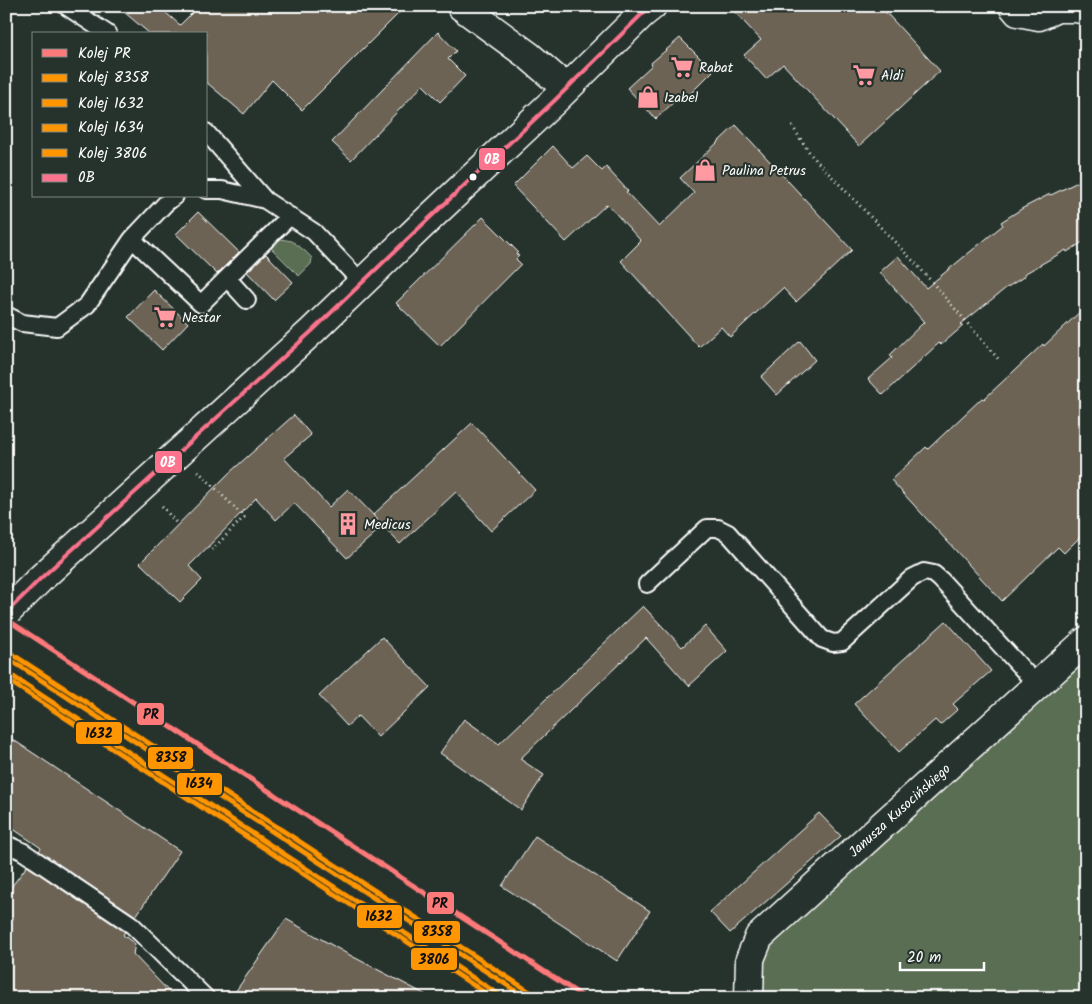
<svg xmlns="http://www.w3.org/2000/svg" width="1092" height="1004" viewBox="0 0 1092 1004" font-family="Kalam,sans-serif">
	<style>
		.green { fill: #5a6e52; stroke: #acb6a8 }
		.building { fill: #6c6454; stroke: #fff }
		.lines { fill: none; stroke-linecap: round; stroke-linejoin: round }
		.lane-casing { stroke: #fff; stroke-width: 20 }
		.street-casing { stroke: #fff; stroke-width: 31 }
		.primary-casing { stroke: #fff; stroke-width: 31 }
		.path { stroke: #fff; stroke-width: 3; stroke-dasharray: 1 4; stroke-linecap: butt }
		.lane { stroke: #26332d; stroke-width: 16 }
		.street { stroke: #26332d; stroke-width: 28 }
		.primary { stroke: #26332d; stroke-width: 28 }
		.bus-1-casing { stroke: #26332d; stroke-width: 8 }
		.bus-1 { stroke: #fc738d; stroke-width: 4 }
		.rail-1-casing { stroke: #26332d; stroke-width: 9 }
		.rail-2-casing { stroke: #26332d; stroke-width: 9 }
		.rail-3-casing { stroke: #26332d; stroke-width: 9 }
		.rail-4-casing { stroke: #26332d; stroke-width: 9 }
		.rail-5-casing { stroke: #26332d; stroke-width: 9 }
		.rail-1 { stroke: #fe7a7a; stroke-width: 5 }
		.rail-2 { stroke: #ff9500; stroke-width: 5 }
		.rail-3 { stroke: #ff9500; stroke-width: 5 }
		.rail-4 { stroke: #ff9500; stroke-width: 5 }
		.rail-5 { stroke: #ff9500; stroke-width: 5 }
		.bus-dot { fill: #fff; stroke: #26332d; stroke-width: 2 }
		.labels { text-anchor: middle; stroke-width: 4; stroke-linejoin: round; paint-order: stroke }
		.poi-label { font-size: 14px; fill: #fff; stroke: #26332d; text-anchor: start }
		.street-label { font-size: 14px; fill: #fff; stroke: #26332d }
		.line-badge { stroke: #26332d; stroke-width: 2 }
		.badge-label { font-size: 14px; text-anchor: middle; font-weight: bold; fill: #fff }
		.pale-badge-label { font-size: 14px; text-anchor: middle; font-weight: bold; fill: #111 }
	</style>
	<rect width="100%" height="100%" fill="#26332d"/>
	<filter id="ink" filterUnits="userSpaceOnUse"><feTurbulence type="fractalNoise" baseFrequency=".02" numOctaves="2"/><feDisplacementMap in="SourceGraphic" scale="10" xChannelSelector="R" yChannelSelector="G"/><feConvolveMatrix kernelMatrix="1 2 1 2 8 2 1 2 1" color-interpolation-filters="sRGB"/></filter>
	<g filter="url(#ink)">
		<path class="green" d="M275 238 292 241 305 251 312 258 311 264 299 276 269 246Z
			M1086 641V998H749L750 959Z"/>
		<path class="building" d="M117 6H158L180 25 199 6H406L302 110 272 80 244 114 206 82V34H150Z
			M729 6H880L940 71 859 146 783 64 766 79 744 55 761 40Z
			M438 32 456 51 448 59 465 76 440 102 423 85 351 160 332 142Z
			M680 38 713 71 685 99 681 95 656 119 627 88 652 65 651 63Z
			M736 125 852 250 796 302 783 288 730 337 721 327 699 347 621 261 641 241 607 204 566 242 513 186 553 146 573 168 587 156 602 171 606 167 628 191 626 192 659 227 694 193 680 178Z
			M1086 178V240L1067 252 1066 250 1024 274 1025 276 1006 288 961 324 963 326 941 345 939 343 883 395 868 379 892 358 890 355 924 322 880 272 898 256 926 288 1003 225 1001 222 1023 208 1050 194 1051 195Z
			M198 212 239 252 217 274 176 234Z
			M483 217 518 252 516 254 519 256 516 259 521 264 440 346 396 303Z
			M266 254 293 282 274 300 247 272Z
			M154 290 188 323 162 350 128 317Z
			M1086 306V531L1064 553 1058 547 1002 601 891 480 926 447 928 449 982 398 984 399 1043 344 1044 346Z
			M800 341 815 360 777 395 761 377Z
			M294 415 311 435 284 458 329 507 348 489 379 521 373 515 472 423 535 490 491 531 456 492 400 544 383 526 347 558 294 503 276 520 256 498 189 566 202 580 180 602 140 563 228 474Z
			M643 606 682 647 705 626 727 651 689 686 646 638 520 759 544 775 521 810 440 753 464 719 499 744Z
			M946 621 991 671 953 704 958 709 940 725 935 720 899 752 854 704Z
			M382 637 430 687 378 737 358 716 347 726 319 696Z
			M6 735 180 851 136 916 39 851 41 848 6 824Z
			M819 813 841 836 730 933 710 912Z
			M535 836 650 911 617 961 502 886Z
			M27 866 125 932 123 935 135 944 133 954 175 998H13L6 990V894Z
			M286 919 344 952 432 998H231Z"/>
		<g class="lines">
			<defs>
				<path id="lane" d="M66 6 108 34
					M206 132 265 200
					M206 190H222L265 200 314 232 362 283
					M175 196 166 203 132 239 201 304 227 278 247 300
					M227 278 290 216
					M6 315 22 323 57 327 87 305 132 239
					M647 584 707 528H718L728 533 822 639 833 643 842 642 912 578 924 572 934 574 941 580 1037 685
					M6 844 22 851 132 925 206 998"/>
				<g id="street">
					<path d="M461 6 529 56 566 88"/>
					<path d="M1013 6 1018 12 1039 16 1057 8H1076L1086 10"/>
					<path id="s1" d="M749 998 750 959 759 937 1086 641"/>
				</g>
				<path id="primary" d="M6 613 40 579 312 331 420 227 553 102 642 14 652 6"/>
			</defs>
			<use href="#lane" class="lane-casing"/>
			<use href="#street" class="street-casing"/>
			<use href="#primary" class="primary-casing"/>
			<path class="path" d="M792 126 812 156 919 267 1000 361
				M198 471 244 517 212 550 208 547
				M162 506 178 525"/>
			<use href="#lane" class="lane"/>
			<use href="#street" class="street"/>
			<use href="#primary" class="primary"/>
			<defs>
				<path id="bus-1" d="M6 613 40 579 312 331 420 227 553 102 642 14 652 6"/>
			</defs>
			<use href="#bus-1" class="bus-1-casing"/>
			<use href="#bus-1" class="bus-1"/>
			<defs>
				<path id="rail-1" d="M6 619 585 998"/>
				<path id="rail-2" d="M6 650 539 998"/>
				<path id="rail-3" d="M6 672 504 998"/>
				<path id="rail-4" d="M9 659 519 993"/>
				<path id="rail-5" d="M6 679 493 998"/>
			</defs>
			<use href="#rail-1" class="rail-1-casing"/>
			<use href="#rail-2" class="rail-2-casing"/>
			<use href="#rail-3" class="rail-3-casing"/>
			<use href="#rail-4" class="rail-4-casing"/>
			<use href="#rail-5" class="rail-5-casing"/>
			<use href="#rail-1" class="rail-1"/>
			<use href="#rail-2" class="rail-2"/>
			<use href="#rail-3" class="rail-3"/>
			<use href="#rail-4" class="rail-4"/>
			<use href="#rail-5" class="rail-5"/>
		</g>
	</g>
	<defs>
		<symbol id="supermarket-bare" viewBox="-9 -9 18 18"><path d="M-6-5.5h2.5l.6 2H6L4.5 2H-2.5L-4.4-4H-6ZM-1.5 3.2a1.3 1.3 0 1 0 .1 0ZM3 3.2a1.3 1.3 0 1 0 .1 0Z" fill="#ff9aa2" stroke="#26332d" stroke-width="2.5" paint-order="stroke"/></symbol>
		<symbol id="shop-bare" viewBox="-9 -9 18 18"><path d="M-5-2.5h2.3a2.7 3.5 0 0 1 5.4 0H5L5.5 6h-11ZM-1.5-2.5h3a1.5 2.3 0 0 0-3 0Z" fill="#ff9aa2" stroke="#26332d" stroke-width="2.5" paint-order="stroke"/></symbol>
		<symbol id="building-bare" viewBox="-9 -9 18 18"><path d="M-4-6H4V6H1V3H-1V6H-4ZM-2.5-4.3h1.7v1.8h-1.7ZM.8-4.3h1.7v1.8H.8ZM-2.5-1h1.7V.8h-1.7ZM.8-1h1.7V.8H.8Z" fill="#ff9aa2" stroke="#26332d" stroke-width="2.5" paint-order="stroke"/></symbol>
	</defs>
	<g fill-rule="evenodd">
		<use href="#supermarket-bare" x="666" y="51" width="32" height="32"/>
		<use href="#supermarket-bare" x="848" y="59" width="32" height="32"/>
		<use href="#shop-bare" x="632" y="81" width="32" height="32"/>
		<use href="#shop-bare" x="689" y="154" width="32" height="32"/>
		<use href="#supermarket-bare" x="149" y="301" width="32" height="32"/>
		<use href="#building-bare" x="332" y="508" width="32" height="32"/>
	</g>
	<circle class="bus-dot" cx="473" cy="177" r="4.5"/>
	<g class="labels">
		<g class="poi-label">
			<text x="699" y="72">Rabat</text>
			<text x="881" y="80">Aldi</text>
			<text x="664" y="102">Izabel</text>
			<text x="722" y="175">Paulina Petrus</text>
			<text x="182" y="322">Nestar</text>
			<text x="364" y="529">Medicus</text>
		</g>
		<g class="street-label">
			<text dy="5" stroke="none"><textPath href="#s1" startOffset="252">Janusza Kusocińskiego</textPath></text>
		</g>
	</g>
	<g class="line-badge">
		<rect x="478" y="147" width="28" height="24" rx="5" fill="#fc738d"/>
		<rect x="154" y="450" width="29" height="24" rx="5" fill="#fc738d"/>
		<rect x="136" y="702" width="29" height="24" rx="5" fill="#fe7a7a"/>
		<rect x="75" y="721" width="48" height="24" rx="5" fill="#ff9500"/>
		<rect x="147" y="746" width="47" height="24" rx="5" fill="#ff9500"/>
		<rect x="176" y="772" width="47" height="24" rx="5" fill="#ff9500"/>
		<rect x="426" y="891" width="29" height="24" rx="5" fill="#fe7a7a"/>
		<rect x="356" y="904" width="47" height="25" rx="5" fill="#ff9500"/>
		<rect x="413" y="920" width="48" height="24" rx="5" fill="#ff9500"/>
		<rect x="410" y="947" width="48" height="24" rx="5" fill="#ff9500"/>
	</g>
	<g class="badge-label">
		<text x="492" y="164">0B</text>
		<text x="168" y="467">0B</text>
	</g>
	<g class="pale-badge-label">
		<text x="151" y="719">PR</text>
		<text x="99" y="738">1632</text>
		<text x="171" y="762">8358</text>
		<text x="199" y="788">1634</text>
		<text x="440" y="908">PR</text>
		<text x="379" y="921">1632</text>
		<text x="437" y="936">8358</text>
		<text x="434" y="964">3806</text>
	</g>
	<rect width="1092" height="1004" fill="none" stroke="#26332d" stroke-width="25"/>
	<rect x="12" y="12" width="1067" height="979" fill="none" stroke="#fff" stroke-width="2" filter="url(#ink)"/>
	<rect x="32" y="32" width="175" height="165" fill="#26332d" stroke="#7d8581"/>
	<rect x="42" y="49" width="25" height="8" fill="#fe7a7a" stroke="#7d8581"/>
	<text x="78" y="58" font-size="15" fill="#ffffff">Kolej PR</text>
	<rect x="42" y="74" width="25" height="8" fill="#ff9500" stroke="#7d8581"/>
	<text x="78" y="82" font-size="15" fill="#ffffff">Kolej 8358</text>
	<rect x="42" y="99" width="25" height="8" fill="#ff9500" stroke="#7d8581"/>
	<text x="78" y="108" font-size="15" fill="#ffffff">Kolej 1632</text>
	<rect x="42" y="124" width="25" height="8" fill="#ff9500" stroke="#7d8581"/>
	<text x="78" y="132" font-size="15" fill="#ffffff">Kolej 1634</text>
	<rect x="42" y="149" width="25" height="8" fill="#ff9500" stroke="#7d8581"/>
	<text x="78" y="158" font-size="15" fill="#ffffff">Kolej 3806</text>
	<rect x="42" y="174" width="25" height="8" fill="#fc738d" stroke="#7d8581"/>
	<text x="78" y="182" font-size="15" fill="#ffffff">0B</text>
	<path d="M900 962v8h84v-8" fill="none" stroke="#ffffff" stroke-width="2.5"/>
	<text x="907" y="962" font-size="15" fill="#ffffff" stroke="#26332d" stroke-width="4" paint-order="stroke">20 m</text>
</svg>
